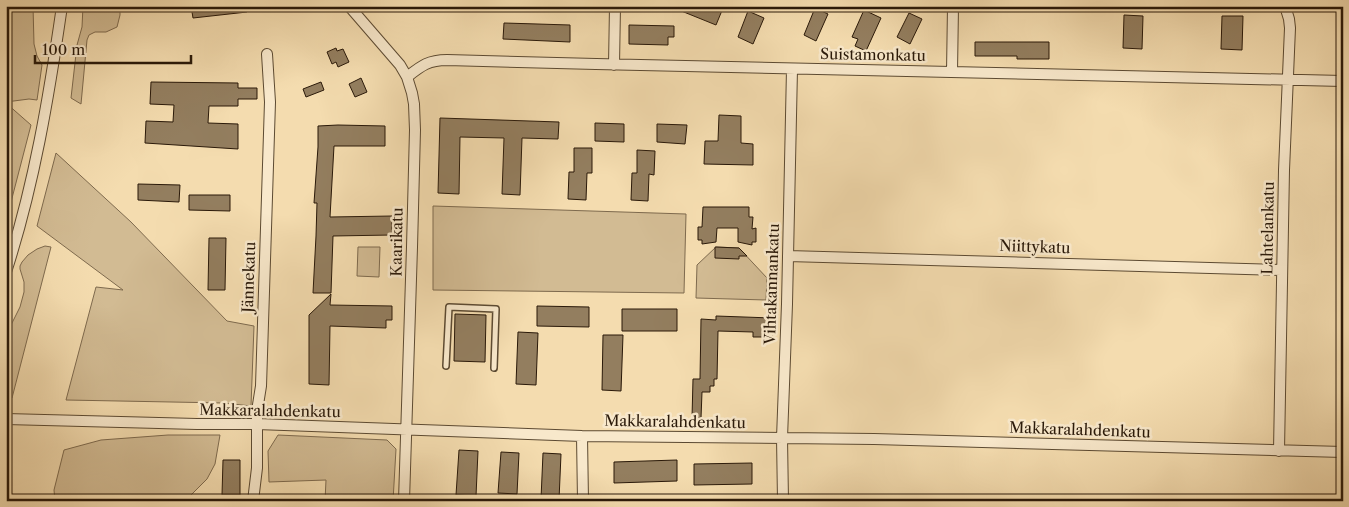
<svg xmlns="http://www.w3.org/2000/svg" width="1349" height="507" viewBox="0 0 1349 507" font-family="'Libre Caslon Text',serif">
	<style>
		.green { fill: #d2bb93; stroke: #7e6a4e }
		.building { fill: #937e5f; stroke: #2a1909 }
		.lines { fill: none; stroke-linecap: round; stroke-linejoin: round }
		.lane-casing { stroke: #5c4a32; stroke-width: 8 }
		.street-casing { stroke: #5c4a32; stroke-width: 12 }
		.lane { stroke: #f8e8cb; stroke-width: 5 }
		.street { stroke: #f8e8cb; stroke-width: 10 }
		.labels { text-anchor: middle; stroke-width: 5; stroke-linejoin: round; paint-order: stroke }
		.street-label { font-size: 15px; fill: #2a1909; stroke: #f8e8cb }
	</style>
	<rect width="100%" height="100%" fill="#f4dcaf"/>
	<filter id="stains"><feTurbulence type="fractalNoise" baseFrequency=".004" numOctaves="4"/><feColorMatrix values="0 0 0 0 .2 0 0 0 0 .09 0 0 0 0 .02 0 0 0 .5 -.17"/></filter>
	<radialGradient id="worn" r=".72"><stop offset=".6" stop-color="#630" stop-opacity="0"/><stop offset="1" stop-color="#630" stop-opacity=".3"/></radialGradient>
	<path class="green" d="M17 6H33L34 44 37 56 42 65 37 100 29 99 6 102V12Z
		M83 6H120V15L117 27 106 32H95L89 35 87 40 81 104 71 98 77 45 82 27Z
		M6 103 31 125 11 202 6 197Z
		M56 153 131 222 227 321 254 326 251 406 224 403 66 400 96 287 123 290 37 226Z
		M433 206 686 214 684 293 433 290Z
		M45 246 51 247 12 398H6V335L20 307 24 292V282L20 269V266L22 262 28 255 37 249Z
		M358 247H380L379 277 357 276Z
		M716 247 739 248 767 278 766 300 696 298 697 265Z
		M168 435H220L215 464 207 479 185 501H55L54 490 64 450 101 440Z
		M278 435 387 440 396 449 393 501H325L326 480 269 482 268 451Z"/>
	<path class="building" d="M191 6H247V12L193 18Z
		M669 6H718L723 8 716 25Z
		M815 8 828 14 816 41 804 35Z
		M864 10 881 18 866 51 855 46 858 39 852 37Z
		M748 11 764 18 753 44 738 37Z
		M909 13 922 19 910 44 897 37Z
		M1124 15 1143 16 1142 49 1123 48Z
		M1222 16H1243L1242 50 1221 49Z
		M504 23 570 25V42L503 39Z
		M629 25 674 26V37H668V45L629 44Z
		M975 42H1049V59H1017V56H975Z
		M336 48 337 51 343 49 349 62 338 67 336 62 332 64 327 52Z
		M361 78 367 92 355 97 349 84Z
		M151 82 238 83V88H257V99H238V106H209L208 123 238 124V149L145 143 146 121 173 122 174 105 150 104Z
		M321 82 324 90 306 97 303 89Z
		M719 115 741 116V143L753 144V165L704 164 705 141H718Z
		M440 118 559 122 558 139 522 138 520 195 502 194 504 138 460 137 459 194 438 193Z
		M595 123 624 124V142L595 141Z
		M657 124 687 125 685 144 657 142Z
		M338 125 385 126V146H334L330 217 392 216V235L333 236 331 293H313L316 236 317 203H314L318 147V126Z
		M574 148H592V173H587L586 200 568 199 569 172H574Z
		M637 150 655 151 654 175 649 174 648 201 631 200 632 173H637Z
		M138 184 180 185 179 202 138 200Z
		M189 195H230V211L189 210Z
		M703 207H749V217H753L752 229 756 228V242H752V245L738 242V228H717L716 242 702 244V240H698V227H702Z
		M209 238H226L225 290H208Z
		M715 247 739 248 747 256H739V259L715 258Z
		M331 294 330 305 392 306V320H386V328L330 326 329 385 309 384V315Z
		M537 306 589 307V327L537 326Z
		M622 309H677V331H622Z
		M455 314 486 315 485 362 454 361Z
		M716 316 772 318V337H753V332L718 331 717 379H714V386H710V392H702L701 418H692L693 379H700L701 319 716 320Z
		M518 332 538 333 536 385 516 384Z
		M603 335H623L621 391 602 390Z
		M459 450 478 451 476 496 456 495Z
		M501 452 519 453 517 494 498 493Z
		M543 453 561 454 559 500 541 499Z
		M223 460H240V495H222Z
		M677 460V481L614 483V462Z
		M752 463V484L694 485V464Z"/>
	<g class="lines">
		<defs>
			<path id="lane" d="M446 366 449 307 496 309 494 368"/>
			<path id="street" d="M349 6 400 65 407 77 412 93 414 104 415 130 412 247 404 501
				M614 65 615 6
				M952 72 953 6
				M407 77C421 66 428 60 447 60L596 64 1343 81
				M788 256 1282 270
				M6 272C34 186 49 96 62 6
				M6 419 197 424H257L582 436 874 439 1343 452
				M582 436 583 501
				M1279 451 1284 170 1290 28 1289 19 1285 6
				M253 501 257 468V411L261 386 270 102 267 54
				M783 501 782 438 787 304 792 69"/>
		</defs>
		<use href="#lane" class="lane-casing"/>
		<use href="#street" class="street-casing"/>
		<use href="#lane" class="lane"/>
		<use href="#street" class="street"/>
	</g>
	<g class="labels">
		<g class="street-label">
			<text transform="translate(873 55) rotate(1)" y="5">Suistamonkatu</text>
			<text transform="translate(1268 228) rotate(-89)" y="5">Lahtelankatu</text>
			<text transform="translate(397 242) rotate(-89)" y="5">Kaarikatu</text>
			<text transform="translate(1035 247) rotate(2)" y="5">Niittykatu</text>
			<text transform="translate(249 277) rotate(-88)" y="5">Jännekatu</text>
			<text transform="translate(772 284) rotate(-88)" y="5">Vihtakannankatu</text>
			<text transform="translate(270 411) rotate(1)" y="5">Makkaralahdenkatu</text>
			<text transform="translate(675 422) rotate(1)" y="5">Makkaralahdenkatu</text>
			<text transform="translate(1080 430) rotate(2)" y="5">Makkaralahdenkatu</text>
		</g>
	</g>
	<rect width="1349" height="507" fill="none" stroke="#f4dcaf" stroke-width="25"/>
	<rect x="8" y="8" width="1334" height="492" fill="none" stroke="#2a1909" stroke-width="2.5"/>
	<rect x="12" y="12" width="1324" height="482" fill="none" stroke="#2a1909"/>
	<path d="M35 55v8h156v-8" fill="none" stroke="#2a1909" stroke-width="2.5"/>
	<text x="42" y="55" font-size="15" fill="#2a1909" stroke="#f8e8cb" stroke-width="4" paint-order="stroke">100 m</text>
	<rect width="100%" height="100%" filter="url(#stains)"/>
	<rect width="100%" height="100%" fill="url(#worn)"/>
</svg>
